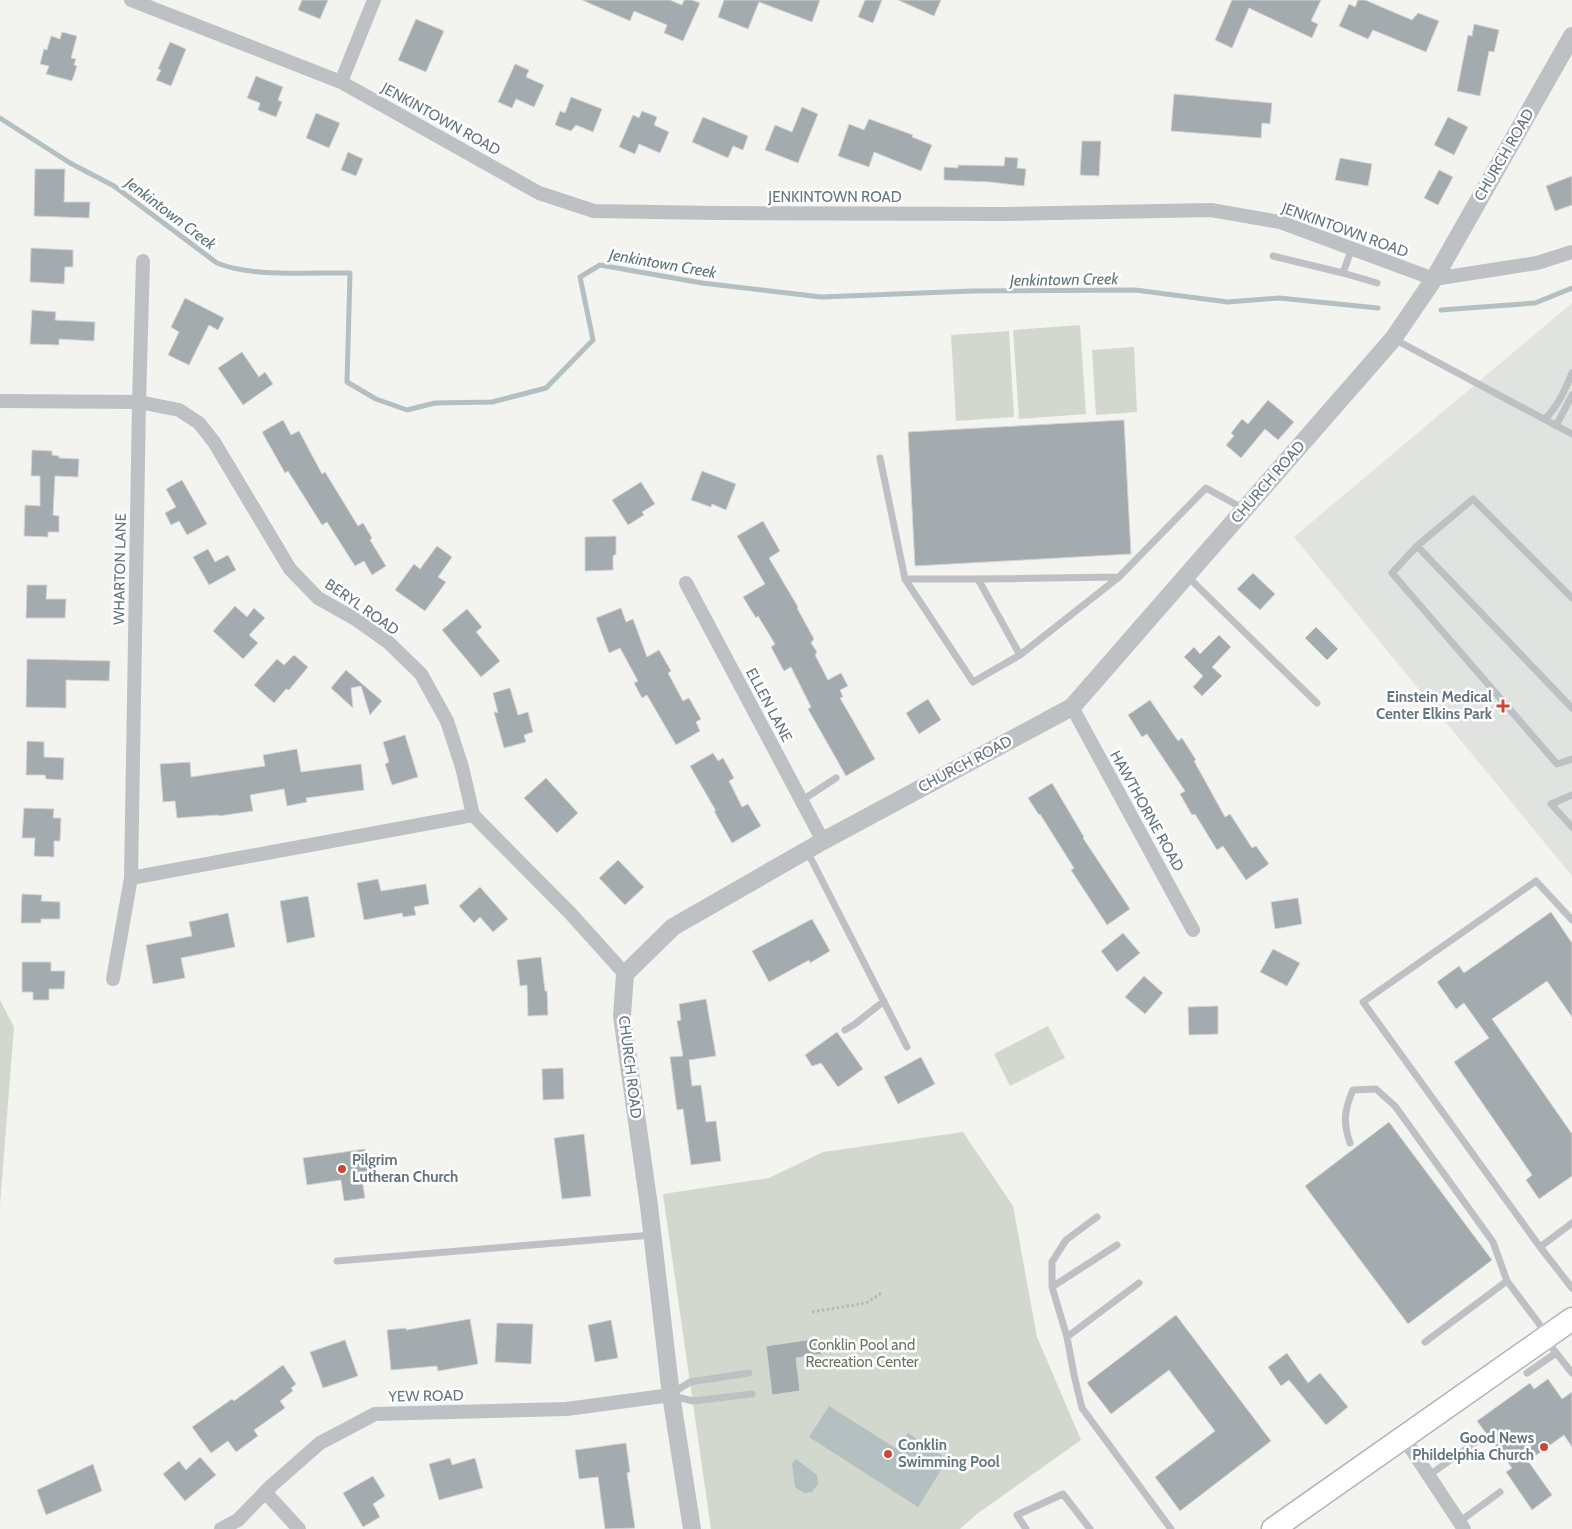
<svg xmlns="http://www.w3.org/2000/svg" width="1572" height="1529" viewBox="0 0 1572 1529" font-family="Cabin,sans-serif">
	<style>
		.built { fill: #e1e3e0 }
		.green { fill: #d3d8cf }
		.water { fill: #b3bfc1 }
		.lines { fill: none; stroke-linecap: round; stroke-linejoin: round }
		.stream { stroke: #b3bfc1; stroke-width: 5 }
		.building { fill: #a3abae; stroke: #d5d4d3 }
		.primary-casing { stroke: #afb4b6; stroke-width: 25 }
		.path { stroke: #b5b8ba; stroke-width: 3; stroke-dasharray: 2.5 2.5; stroke-linecap: butt }
		.service { stroke: #bdc1c4; stroke-width: 7 }
		.minor { stroke: #bdc1c4; stroke-width: 14 }
		.tertiary { stroke: #bdc1c4; stroke-width: 18 }
		.primary { stroke: #fff; stroke-width: 22 }
		.poi-dot { fill: #cf4734; stroke: #fff; stroke-width: 2 }
		.labels { text-anchor: middle; stroke-width: 5; stroke-linejoin: round; paint-order: stroke }
		.street-label { font-size: 15px; fill: #66767e; stroke: #fff }
		.poi-label { font-size: 15px; font-weight: bold; fill: #66767e; stroke: #fff; text-anchor: end }
		.park-label { font-size: 15px; fill: #697664; stroke: #fff }
		.water-label { font-size: 16px; font-style: italic; fill: #61777b; stroke: #fff }
	</style>
	<rect width="100%" height="100%" fill="#f3f3f0"/>
	<path class="built" d="M1572 303V876L1294 537Z"/>
	<path class="green" d="M1080 325 1086 414 1019 419 1013 330Z
		M1009 331 1014 417 956 421 951 335Z
		M1134 347 1137 412 1096 415 1092 350Z
		M0 1000 14 1027 0 1205Z
		M1048 1026 1065 1058 1010 1086 994 1054Z
		M963 1132 1013 1206 1037 1337 1081 1440 977 1514 960 1529H711L663 1194 769 1178 823 1152Z"/>
	<path class="water" d="M829 1406 897 1449 908 1433 948 1459 918 1507 809 1437Z
		M796 1459 817 1475 818 1484 812 1492 804 1493 795 1487 792 1464Z"/>
	<g class="lines">
		<path class="stream" d="M0 118 70 163 114 186 217 263C254 278 310 272 350 273L347 382 376 399 407 410 435 403 492 402 546 388 593 340 580 277 600 265 702 283 821 297 972 291 1135 290 1228 302 1279 298 1378 308
			M1441 310 1535 303 1572 288"/>
	</g>
	<path class="building" d="M302 0H328L320 19 298 10Z
		M582 0H670L682 5 684 0H692L700 3 683 41 664 33 667 25 634 11 630 21Z
		M724 0H820L812 22 759 2 748 29 718 17Z
		M865 0H882L873 23 858 17Z
		M898 0H941L934 16Z
		M1232 0H1321L1311 21 1318 24 1312 38 1249 8 1232 48 1215 40Z
		M1358 0H1365L1412 20 1418 13 1439 21 1426 52 1373 30 1368 39 1339 26 1349 4 1355 7Z
		M416 19 444 31 426 72 398 60Z
		M1474 24 1499 30 1494 52 1489 51 1480 96 1457 91 1468 35 1472 36Z
		M62 32 77 36 71 58 76 59 74 65 77 66 72 81 46 74 49 66 40 64 44 49 47 50 51 36 60 39Z
		M170 42 186 49 171 86 156 80 161 70 158 69Z
		M515 64 529 70 526 77 544 85 534 107 516 99 512 108 498 102Z
		M256 76 283 87 278 100 282 102 276 117 258 110 260 103 247 98Z
		M1174 94 1272 103 1270 124 1262 123 1261 138 1171 131Z
		M571 97 602 109 593 132 576 125 571 131 555 125 560 111 565 113Z
		M802 107 818 114 798 163 765 150 775 125 792 132Z
		M642 111 657 117 654 125 669 132 660 153 639 144 635 154 619 147 633 115 639 118Z
		M316 113 340 123 329 148 306 138Z
		M703 117 748 136 743 150 733 146 728 158 692 142Z
		M1448 117 1468 127 1454 155 1434 145Z
		M869 119 913 135 912 137 932 145 921 171 874 152 869 167 838 156 849 124 864 130Z
		M1082 141H1101L1099 176 1080 175Z
		M348 152 363 159 356 176 341 170Z
		M1005 157 1018 158 1017 168 1026 169 1024 186 990 182 944 180V167L958 168V165L1004 166Z
		M1340 158 1372 164 1368 186 1335 180Z
		M35 169H65L64 202H90L89 218 34 216Z
		M1439 170 1453 177 1438 205 1424 198Z
		M1572 176V205L1555 211 1546 186Z
		M31 248 73 250V267H65L64 284 30 282Z
		M185 298 224 318 218 330 209 325 189 365 168 355 179 332 171 327Z
		M32 310 56 312 55 320 95 322 94 341 59 339V345L30 344Z
		M242 352 259 377 265 372 273 384 243 405 218 368Z
		M1268 400 1294 422 1278 440 1265 429 1241 458 1226 445 1234 436 1231 433 1242 419 1248 424Z
		M283 420 291 435 299 431 322 474 325 472 358 526 363 523 372 538 370 540 386 566 372 575 364 561 355 566 327 522 322 525 288 471 285 473 262 432Z
		M1124 420 1131 554 915 566 908 432Z
		M32 450 52 451V455L59 456V458L79 459 78 477 55 476 53 515 59 516V532H48V537L24 536 25 505 40 506V476H31Z
		M702 471 736 484 726 510 712 504 711 507 691 500Z
		M182 480 207 524 187 535 179 521 171 525 165 513 176 507 166 489Z
		M641 482 655 504 642 512 644 515 628 525 612 500Z
		M763 521 780 551 769 558 798 607 797 608 814 639 811 643 817 652 815 655 828 680 841 673 848 686 840 690 843 697 840 698 875 759 846 776 808 709 811 707 791 667 784 671 771 647 775 644 758 616 756 618 743 597 765 584 737 536Z
		M616 536V554L613 556V570L585 571V537Z
		M437 546 452 557 438 577 446 582 425 611 395 590 414 564 420 569Z
		M208 549 215 562 228 555 236 570 209 585 193 557Z
		M1253 573 1275 594 1260 610 1237 589Z
		M27 585H47L46 599H66L65 618H26Z
		M235 606 247 617 254 608 265 618 249 635 258 643 243 659 213 631Z
		M621 608 626 622 633 619 647 657 659 650 671 671 668 673 683 701 689 698 701 719 696 722 700 731 676 745 647 695 642 698 634 683 638 681 620 648 609 653 596 618Z
		M467 609 482 627 476 632 500 661 481 677 442 630Z
		M1316 627 1338 649 1327 660 1305 638Z
		M1219 635 1231 647 1212 667 1222 676 1202 696 1193 687 1203 676 1184 657 1194 647 1200 654Z
		M294 655 308 667 289 690 286 689 274 703 254 685 277 659 284 665Z
		M27 659 110 661 109 681 66 680V708L26 707Z
		M346 670 382 701 370 715 361 686 351 688 353 708 331 688Z
		M510 688 518 715 528 712 533 732 524 735 526 742 504 748 494 712 498 713 493 693Z
		M928 699 941 720 919 734 906 713Z
		M1150 700 1178 741 1182 738 1196 760 1194 761 1225 817 1230 814 1252 848 1256 846 1269 864 1246 880 1223 846 1217 850 1195 814 1192 815 1180 794 1185 791 1147 734 1142 737 1128 715Z
		M405 735 418 777 392 785 385 764 389 762 383 742Z
		M27 741 44 742V757L64 758 63 780 46 779 45 775H26Z
		M297 749 301 772 361 764 364 790 306 798 307 802 287 806 284 789 250 795 253 811 219 816 218 815 177 818 175 801 163 802 160 764 190 762 191 777 265 766 263 755Z
		M713 753 718 761 723 758 734 778 729 781 742 807 748 804 761 826 732 843 714 811H716L690 766Z
		M546 778 578 813 557 833 524 798Z
		M1052 783 1084 837 1083 838 1130 909 1107 925 1071 870 1074 868 1040 814 1039 815 1028 798Z
		M24 808 54 809 53 818H61L60 841H54V857L34 856 35 838H22Z
		M618 860 644 887 625 905 599 878Z
		M378 879 381 891 426 884 429 904 414 907 416 915 403 917 402 913 364 920 357 883Z
		M480 887 508 919 493 932 480 917 474 923 459 906Z
		M22 894 42 895 41 901 60 902V919H41V923H21Z
		M308 896 315 937 287 943 280 901Z
		M1298 898 1302 924 1275 929 1271 902Z
		M1551 912 1572 943V1017L1547 981 1492 1019 1572 1134V1176L1539 1199 1526 1180 1532 1175 1454 1062 1489 1038 1464 1003 1456 1009 1437 982 1459 966 1464 973Z
		M228 913 235 947 181 958 185 978 153 984 146 945 192 936 189 922Z
		M812 919 830 951 810 963 809 960 769 982 752 951Z
		M1123 933 1140 953 1117 972 1101 951Z
		M1273 949 1300 963 1287 986 1260 972Z
		M541 957 545 991H547L548 1015 528 1016 527 985 520 986 517 960Z
		M22 962H51V971H65L64 989H49V1000H33V992H22Z
		M1144 976 1163 993 1145 1014 1125 997Z
		M706 999 716 1056 689 1060 692 1086 701 1085 706 1122 716 1121 721 1161 691 1165 683 1109 677 1110 670 1057 683 1056 677 1021 681 1020 679 1004Z
		M1218 1006V1034L1189 1035 1188 1007Z
		M837 1032 863 1069 838 1087 821 1063 812 1066 805 1055Z
		M921 1057 935 1084 898 1104 884 1077Z
		M563 1068 564 1099 543 1100 542 1069Z
		M1389 1122 1492 1260 1408 1324 1305 1186Z
		M584 1134 591 1196 562 1199 554 1138Z
		M365 1149 369 1178 362 1179 365 1198 344 1201 341 1180 307 1185 303 1158Z
		M1176 1315 1271 1441 1180 1511 1155 1477 1215 1431 1169 1370 1111 1414 1087 1383Z
		M470 1319 478 1364 438 1371 437 1366 391 1370 387 1330 406 1328V1330Z
		M611 1320 618 1358 595 1362 588 1325Z
		M497 1323 533 1324 531 1364 495 1362Z
		M820 1338 822 1354 796 1358 800 1391 772 1395 766 1346Z
		M345 1340 358 1376 323 1388 310 1352Z
		M1287 1353 1308 1383 1320 1373 1348 1407 1326 1425 1289 1380 1281 1386 1268 1367Z
		M283 1365 296 1384 291 1388 293 1391 280 1401 285 1408 254 1430 258 1436 236 1452 228 1441 211 1453 192 1427 232 1399 234 1401Z
		M1548 1379 1562 1399 1572 1392V1447L1564 1435 1528 1461 1552 1495 1532 1510 1506 1472 1512 1468 1477 1421 1530 1383 1534 1389Z
		M626 1443 630 1472 627 1473 635 1528 605 1529 598 1477 579 1479 575 1450Z
		M200 1457 216 1475 185 1501 163 1474 179 1461 186 1470Z
		M450 1458 452 1465 475 1458 483 1488 439 1500 429 1464Z
		M93 1464 102 1491 46 1515 37 1490Z
		M373 1476 385 1496 373 1504 380 1517 363 1527 343 1493Z"/>
	<g class="lines">
		<defs>
			<path id="primary" d="M1273 1529 1572 1319"/>
		</defs>
		<use href="#primary" class="primary-casing"/>
		<path class="path" d="M812 1312 866 1303 883 1292"/>
		<path class="service" d="M1273 256 1343 273 1352 248
			M1343 273 1377 283
			M1394 339 1572 434
			M1545 419C1558 406 1565 390 1572 373
			M1556 426 1572 395
			M880 458 905 579 973 682 1020 655 1119 577 1206 488 1244 509
			M1417 546 1392 573 1557 764 1572 759
			M1187 576 1317 703
			M905 579H978L1118 577
			M978 579 1020 655
			M1572 598 1473 499 1417 546 1572 708
			M1572 795 1551 804 1572 827
			M801 801 836 778
			M807 851 907 1047
			M845 1030 855 1024 884 1001
			M1350 1143C1343 1123 1344 1110 1353 1090L1376 1089 1395 1106 1493 1242 1507 1281
			M1572 1223 1540 1247 1572 1288
			M1540 1247 1363 1002 1536 881 1572 920
			M337 1261 652 1235
			M1139 1283 1067 1337 1074 1375 1082 1408 1171 1529
			M1052 1287V1262L1066 1240 1097 1217
			M1067 1337 1052 1287 1117 1245
			M1546 1340 1572 1373
			M1425 1342 1507 1281 1546 1333
			M1527 1373 1556 1353
			M671 1394 690 1382 749 1373
			M673 1396 693 1401 752 1394
			M1428 1476 1480 1439
			M1459 1522 1500 1492
			M1026 1529 1017 1515 1063 1494 1090 1529"/>
		<path class="minor" d="M131 0 341 82 539 193 594 211 716 213 1006 214 1211 210 1280 222 1434 279 1537 263 1572 252
			M341 82 374 0
			M0 401 139 402 179 410 199 423 214 442 290 569 318 598 357 620 388 642 421 674 447 721 462 767 473 815 571 914 625 974
			M686 583 823 841
			M1072 707 1193 930
			M131 878 473 815
			M113 979 131 878 139 402 143 261
			M1404 1438 1464 1529
			M265 1492 299 1529
			M221 1529 238 1520 271 1486 320 1443 375 1414 567 1409 671 1395"/>
		<path class="tertiary" d="M692 1529 671 1395 649 1206 622 1016 625 974 673 927 823 841 1072 707 1393 339 1434 279 1572 36"/>
		<use href="#primary" class="primary"/>
	</g>
	<g class="poi-dot">
		<path d="M1500.5 698.5h5v5h5v5h-5v5h-5v-5h-5v-5h5z"/>
		<circle cx="342" cy="1169" r="5"/>
		<circle cx="1544" cy="1447" r="5"/>
		<circle cx="888" cy="1454" r="5"/>
	</g>
	<g class="labels">
		<g class="street-label">
			<text transform="translate(441 119) rotate(29)" y="5">JENKINTOWN ROAD</text>
			<text transform="translate(1504 155) rotate(-60)" y="5">CHURCH ROAD</text>
			<text x="835" y="202">JENKINTOWN ROAD</text>
			<text transform="translate(1345 230) rotate(20)" y="5">JENKINTOWN ROAD</text>
			<text transform="translate(1268 482) rotate(-49)" y="5">CHURCH ROAD</text>
			<text transform="translate(120 569) rotate(-89)" y="5">WHARTON LANE</text>
			<text transform="translate(362 607) rotate(35)" y="5">BERYL ROAD</text>
			<text transform="translate(769 705) rotate(62)" y="5">ELLEN LANE</text>
			<text transform="translate(965 764) rotate(-28)" y="5">CHURCH ROAD</text>
			<text transform="translate(1147 811) rotate(61)" y="5">HAWTHORNE ROAD</text>
			<text transform="translate(630 1067) rotate(83)" y="5">CHURCH ROAD</text>
			<text transform="translate(426 1396) rotate(-1)" y="5">YEW ROAD</text>
		</g>
		<g class="poi-label">
			<text x="1492" y="702">Einstein Medical<tspan x="1492" dy="17">Center Elkins Park</tspan></text>
			<text x="352" y="1165" text-anchor="start">Pilgrim<tspan x="352" dy="17">Lutheran Church</tspan></text>
			<text x="1534" y="1443">Good News<tspan x="1534" dy="17">Phildelphia Church</tspan></text>
			<text x="898" y="1450" text-anchor="start">Conklin<tspan x="898" dy="17">Swimming Pool</tspan></text>
		</g>
		<g class="park-label">
			<text x="862" y="1350">Conklin Pool and<tspan x="862" dy="17">Recreation Center</tspan></text>
		</g>
		<g class="water-label">
			<text transform="translate(171 213) rotate(37)" y="6">Jenkintown Creek</text>
			<text transform="translate(663 263) rotate(10)" y="6">Jenkintown Creek</text>
			<text transform="translate(1064 279) rotate(-1)" y="6">Jenkintown Creek</text>
		</g>
	</g>
</svg>
